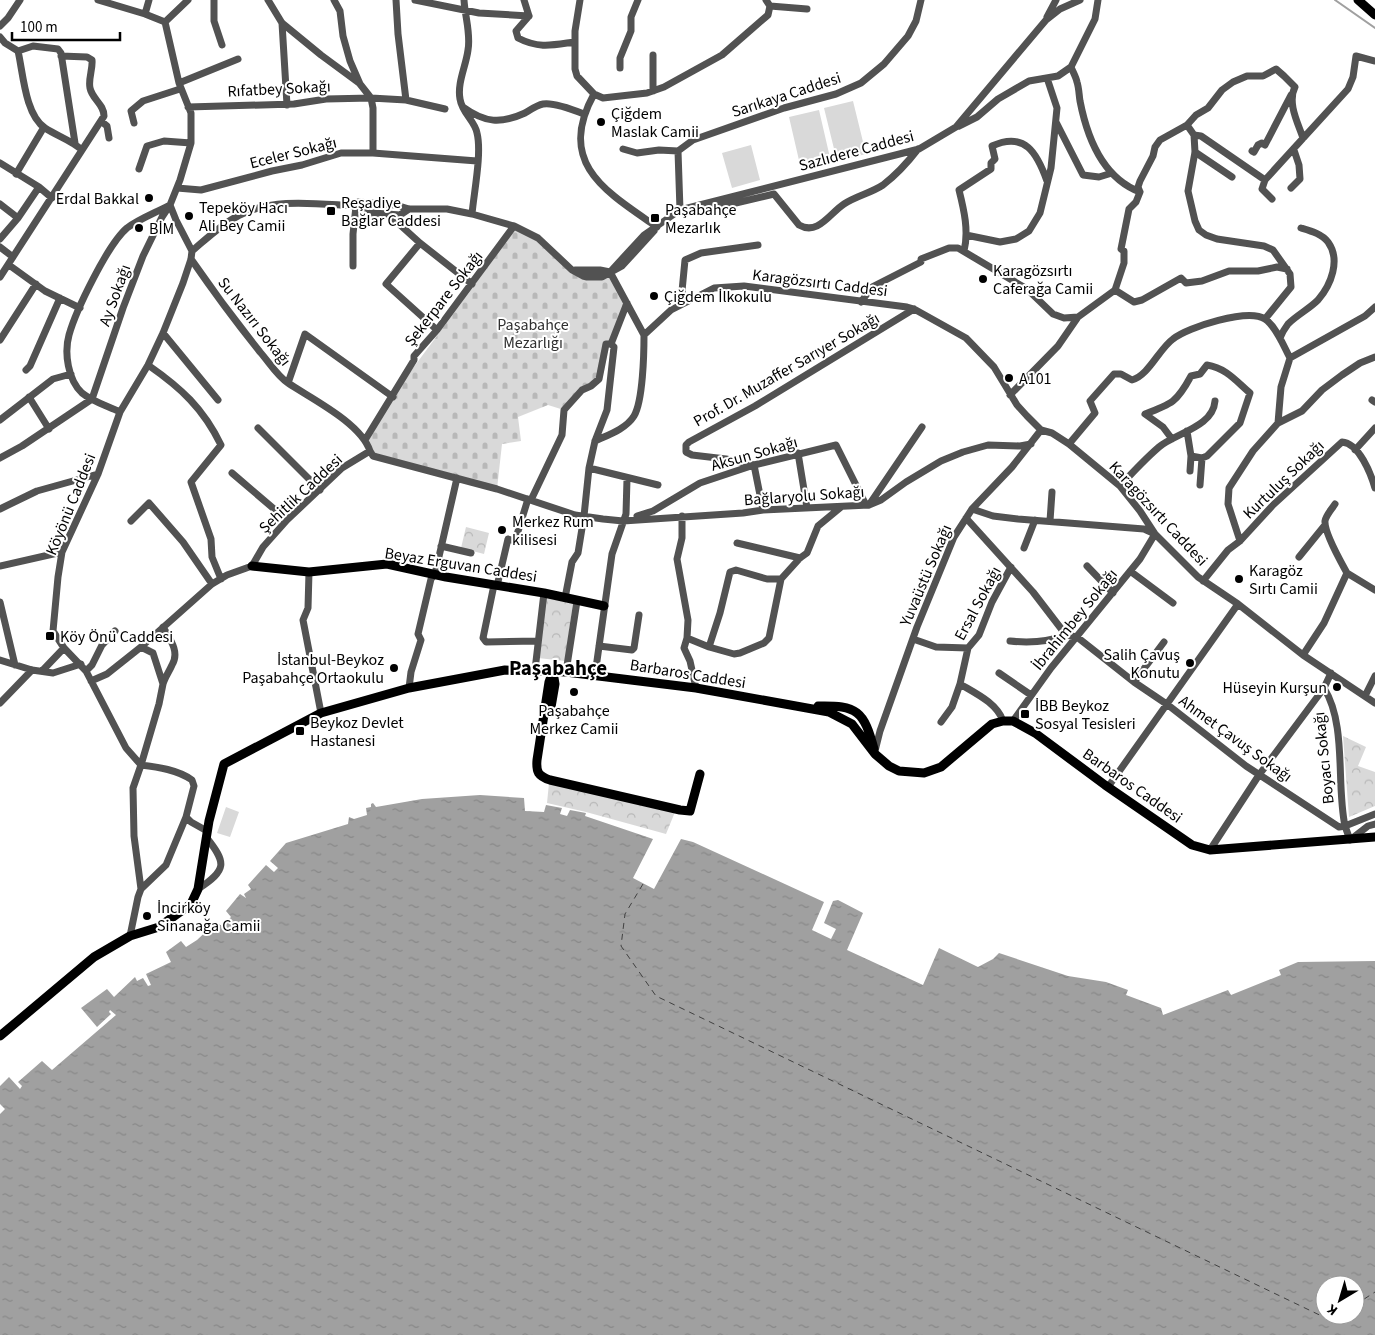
<svg xmlns="http://www.w3.org/2000/svg" width="1375" height="1335" viewBox="0 0 1375 1335" font-family="'Source Sans 3',sans-serif">
	<style>
		.forest { fill: url(#forest-crowns) }
		.cemetery { fill: url(#cemetery-stones) }
		.pitch { fill: #d9d9d9 }
		.water { fill: url(#water-ripples); fill-rule: evenodd }
		.lines { fill: none; stroke-linecap: round; stroke-linejoin: round }
		.stream { stroke: #a0a0a0; stroke-width: 2 }
		.ferry { stroke: #414141; stroke-width: 1; stroke-dasharray: 6 5; stroke-linecap: butt }
		.minor { stroke: #525252; stroke-width: 7 }
		.major { stroke: #000; stroke-width: 9 }
		.poi-dot { fill: #000; stroke: #fff; stroke-width: 2 }
		.labels { text-anchor: middle; stroke-width: 4; stroke-linejoin: round; paint-order: stroke }
		.street-label { font-size: 16px; fill: #000; stroke: #fff }
		.poi-label { font-size: 16px; fill: #000; stroke: #fff; text-anchor: start }
		.park-label { font-size: 16px; fill: #303030; stroke: #fff }
		.district-label { font-size: 21px; font-weight: bold; fill: #000; stroke: #fff }
	</style>
	<defs>
		<pattern id="forest-crowns" width="20" height="18" patternUnits="userSpaceOnUse" patternTransform="scale(1.25)"><rect width="20" height="18" fill="#d9d9d9"/><path d="M2 6a3 3 0 1 1 6 0M12 15a3 3 0 1 1 6 0" fill="none" stroke="#b8b8b8"/></pattern>
		<pattern id="cemetery-stones" width="16" height="16" patternUnits="userSpaceOnUse" patternTransform="scale(1.25)"><rect width="16" height="16" fill="#d9d9d9"/><path d="M2 7V4a2 2 0 0 1 4 0v3zM10 15v-3a2 2 0 0 1 4 0v3z" fill="#b8b8b8"/></pattern>
		<pattern id="water-ripples" width="26" height="14" patternUnits="userSpaceOnUse" patternTransform="scale(1.25)"><rect width="26" height="14" fill="#a0a0a0"/><path d="M2 4q2-2 4 0t4 0M15 11q2-2 4 0t4 0" fill="none" stroke="#888"/></pattern>
	</defs>
	<rect width="100%" height="100%" fill="#fff"/>
	<path class="forest" d="M466 527 489 533 484 554 461 548Z
		M546 598 573 603 565 661 538 658Z
		M1343 736 1366 747 1358 766 1375 772V806L1349 817Z
		M549 783 675 812 666 834 586 812 547 803Z"/>
	<path class="cemetery" d="M514 226 538 238 583 276 602 277 610 272 627 303 596 377 564 410 548 405 518 417 521 441 502 444 497 489 373 456 365 440 393 395 474 286Z"/>
	<path class="pitch" d="M853 101 866 154 837 161 824 108Z
		M819 110 831 162 801 169 789 117Z
		M751 145 760 180 732 188 722 153Z
		M226 807 239 812 230 837 217 833Z"/>
	<path class="water" d="M480 795 524 798 525 811 544 812 546 805 562 808 560 814 567 816 570 810 586 813 585 816 653 839 633 878 654 889 681 839 693 842 824 902 812 930 831 939 836 929 824 923 833 901 838 900 863 913 847 950 923 985 939 948 978 967 993 959 999 953 1068 976 1106 982 1128 990 1126 995 1161 1008 1163 1015 1228 990 1231 995 1281 975 1279 970 1298 962 1375 961V1335H0V1114L5 1109 0 1104V1086L9 1077 20 1089 22 1086 18 1082 42 1061 52 1070 116 1015 110 1010 109 1012 111 1014 97 1027 81 1008 107 989 114 997 135 977 137 981 143 978 148 986 151 985 146 974 171 962 166 952 181 941 186 947 197 940 216 922 222 926 231 917 226 911 240 894 246 898 244 894 251 889 248 885 266 865 274 872 278 868 270 861 286 843 348 824 349 817 354 819 367 815 366 808 371 807V804L373 803 376 807 422 799ZM1325 1285H1355V1315H1325Z"/>
	<g class="lines">
		<path class="stream" d="M1335 0 1375 28"/>
		<path class="ferry" d="M643 884 625 914 621 946 656 996 1332 1321 1340 1315
			M1355 1305 1375 1292"/>
		<path class="minor" d="M98 0 145 14 165 22 179 83 191 113V143L180 180 170 205 176 220 192 251
			M214 0V21L222 45
			M268 0 282 23 321 55 359 83
			M334 0 340 11 343 36 350 61 360 84 371 98 373 108V153
			M415 0 479 13 529 16 524 0
			M464 0C465 17 471 34 468 50 466 66 457 83 460 99 462 113 475 121 477 133 482 153 474 192 472 214
			M580 0 575 31V69L577 76 594 94 603 98 647 93 664 87 722 55 768 15 770 6 766 0
			M770 6 807 9
			M145 14 149 0
			M529 16 516 31 518 38C539 49 553 45 574 42
			M1047 17 1056 0
			M165 22 188 0
			M282 23 287 105
			M0 26 8 18 20 0
			M0 37 5 43 18 51C23 72 25 115 45 128 57 136 71 140 82 150
			M18 51 33 46 58 49 61 53 75 143
			M653 55V91
			M1071 67C1073 72 1076 77 1077 82 1079 88 1079 95 1080 101 1087 137 1103 178 1140 192
			M620 68V58L631 31V17L638 0
			M179 83 238 59
			M594 94C556 163 605 191 657 227
			M406 100 445 109
			M188 107 294 104 326 99 371 98 406 100 398 34 396 0
			M463 107C485 123 501 124 525 113 530 110 537 105 543 104 554 102 574 110 584 114
			M102 122 107 126 109 138
			M1056 122 1083 175 1099 177 1112 173
			M134 123 131 111 143 101 180 89
			M1187 125 1194 135 1195 152 1188 191 1195 221 1199 230 1206 235 1217 239 1264 246 1273 250 1290 274 1291 287 1265 319
			M959 126 977 117 998 99 1029 81 1058 76 1071 67 1095 19 1098 0
			M1194 135 1201 136 1265 180
			M623 149 637 153 659 150 678 151
			M1252 151 1254 152 1258 145 1262 143 1265 145 1291 95
			M1195 152 1232 177
			M0 163 39 187 52 198
			M139 169 147 146 164 141 191 143
			M16 174 44 127
			M177 188 201 190 272 171 302 165 341 153H373L477 161
			M1291 188 1300 179 1299 165 1294 150
			M1272 199 1262 189 1265 180 1348 89 1353 77 1356 56 1375 61
			M0 204 18 218
			M709 204 723 206 774 194 799 225C818 236 830 213 844 204 856 196 871 193 883 185 896 175 908 162 918 149
			M356 206 360 212 400 215 409 209
			M680 210 678 151 693 140 784 108 836 94 861 83 884 64 908 36 916 21 921 0
			M388 214 420 243 472 284
			M966 235 1000 242 1016 239 1029 231 1040 213 1051 168 1057 108 1047 78
			M0 239 18 218 39 187
			M420 243 386 284 437 330
			M0 247 13 257
			M192 251C205 240 223 223 238 216 273 197 317 204 356 206L358 202 396 205 409 209H447L472 214 514 226 538 238 572 270 583 276 587 277H602L622 266 654 231
			M964 251C969 231 964 210 959 190L991 169V163L995 159 992 146C1025 131 1037 153 1047 181
			M191 259C213 291 236 322 260 352 269 362 277 376 288 383 312 399 361 423 370 451
			M9 265 45 291 80 308
			M353 266V234L356 206
			M575 270H600L610 272
			M610 272 644 335 671 310 714 288 744 286 907 307 914 309 966 338 994 367 1017 405 1027 416 1041 430 1052 433 1069 444 1120 486 1140 511 1155 534 1198 577 1238 604 1303 655 1375 703
			M610 272 644 235 680 210 919 149 956 127 1046 20 1060 9 1080 0
			M0 277 104 116C104 104 92 99 90 88 88 79 93 69 92 60L87 57 61 56
			M1115 290 1134 302 1142 300 1181 278 1186 283 1202 281 1229 271H1258L1277 267 1287 269
			M685 302 682 291 685 260 701 253 758 245
			M861 302 872 287 921 262V259L949 248H958L1027 289 1053 314 1064 318 1078 317 1115 290 1124 263V251L1121 249 1129 209 1136 202 1140 192 1138 187 1140 181 1153 156 1155 147 1160 140 1187 125 1196 115 1208 108 1222 90 1233 82 1247 76H1263L1276 69 1284 76 1295 87C1287 103 1298 123 1303 138
			M163 333 218 400
			M1280 338C1282 333 1285 328 1288 324 1297 315 1309 309 1318 300 1331 285 1341 260 1328 242 1322 234 1311 231 1301 228
			M0 340 36 284
			M148 365C181 388 203 408 221 445L191 482 211 539 212 557 221 579
			M26 370 30 366 60 298
			M288 383 305 334 393 397
			M1010 395 1058 346 1078 317
			M29 397 49 429
			M1372 400 1375 402
			M120 412C108 406 93 402 82 393 68 380 64 353 69 335 76 310 108 244 127 228 139 219 155 213 168 206
			M0 420 53 379 71 374
			M1278 423 1302 411 1322 390 1342 375 1360 363 1375 357
			M258 428 320 490
			M1187 431 1191 456 1190 471
			M1172 439 1163 427 1145 414C1172 404 1177 402 1191 376L1200 374 1207 365C1226 368 1236 381 1250 393L1240 423 1207 456 1202 458 1191 456
			M365 440 414 360V356L437 330 514 226
			M595 441C608 435 626 429 634 416 643 401 644 353 644 335
			M1069 444 1095 413 1090 401 1114 374H1121L1132 380C1149 375 1159 349 1173 339 1188 327 1248 308 1265 319 1276 326 1284 347 1290 358
			M1355 450 1375 428
			M798 453 807 508
			M0 458 22 446 92 399 123 308 143 256 162 217 170 205
			M754 465 726 459 692 455 686 452V445L689 442 755 406 914 309
			M754 465 763 510
			M589 468 658 485
			M232 473 287 520
			M1200 485 1202 458
			M1120 486C1132 473 1145 459 1159 447 1176 433 1213 427 1215 401
			M531 500 562 435 564 410 582 390 591 386 599 379 606 344H611L627 303
			M869 505 922 427
			M0 509 37 491 98 474
			M972 509 993 516 1018 519 1144 529 1155 534 1140 559 1051 668 1013 721
			M637 516 653 511 700 483 754 465 836 445 866 505
			M682 516V538L677 559 688 620 687 638 684 648 690 661 696 688
			M966 518 1033 592 1066 635 1077 637 1134 682 1168 705 1246 766 1339 827 1345 826C1336 784 1347 725 1324 688
			M131 521 149 503 183 542 212 584
			M1050 521 1052 492
			M1240 541 1228 504 1229 488 1253 451 1278 423 1281 387 1290 358 1365 316 1375 307
			M737 543 800 558
			M441 546 471 553
			M1024 548 1035 520
			M1299 557 1325 525
			M0 566 62 552
			M1087 566 1113 593
			M1130 571 1173 603
			M309 572 308 608 303 620 321 713
			M1347 573 1375 590
			M1203 581 1228 550 1240 541 1273 505 1342 442C1359 443 1371 474 1375 488
			M494 585 483 638 486 642 538 641
			M497 586 508 539 515 541 528 499
			M565 598 572 562 578 553 584 516 589 468 595 441 607 410 614 347 611 344
			M0 602 15 665
			M687 638 709 647 734 654 740 653 764 643 769 638 781 579 800 558 807 553 818 526 841 507
			M913 639 936 647 968 648
			M1010 641C1029 643 1048 642 1066 635
			M599 646 632 650 634 648 639 615
			M141 647 153 653 163 684 159 704 141 765C158 767 178 770 192 780L194 786 186 817 191 822 207 831
			M709 647 720 613 730 572 736 570 767 579H781
			M1303 655 1324 623 1347 573C1341 562 1324 533 1325 521 1326 515 1332 509 1335 504
			M0 660 32 670 53 673 81 664
			M535 670 544 593
			M42 671 64 648
			M86 671 92 665 102 645 115 631
			M566 672 577 601
			M999 673 1031 695
			M595 675 612 554 626 514 627 479
			M91 681 107 674 141 647 212 584 227 575 252 566 263 547 287 520 342 468 370 451 373 456 497 489 575 515 603 519 623 521 743 513 763 510 869 505 881 500 906 482 941 461 963 452 988 445 1020 446 1031 444
			M1134 682 1164 642
			M163 684C165 677 169 672 172 665 180 652 170 639 163 627
			M409 688 411 672 421 640 418 634 431 579 435 574 457 478
			M1365 696 1375 676
			M0 703 32 670
			M1003 721C997 703 975 693 960 684L968 648 979 635 992 602 1011 567
			M941 722 952 707 960 684
			M875 751 880 731 917 627 954 537 972 509 1012 467 1041 430
			M1108 787 1238 604
			M1375 814 1345 826 1350 840 1368 826 1375 824
			M1210 850 1259 775 1324 688 1331 673
			M141 889 166 865 186 817
			M198 889C227 870 227 863 206 837
			M130 936 138 897 141 889 134 836 133 788 141 765 126 748 86 671 64 648 53 631 58 577 62 552 98 474 120 412 148 365 163 333 183 283 191 259 192 251"/>
		<path class="major" d="M1358 0 1375 15
			M252 566 309 572 387 564 446 577 544 593 604 606
			M553 671 549 682 537 760C536 772 538 776 550 780L680 810 690 811 700 774
			M818 706C857 705 864 711 874 749
			M550 713 555 684 553 672
			M0 1036 94 957 130 936 159 927 191 904 198 889 209 821 224 764 321 713 409 688 505 670 566 672 696 688 829 712 852 724 875 754 889 766 899 771 924 773 941 767 992 724 1003 721H1013L1035 733 1105 785 1192 845 1210 850 1375 837"/>
	</g>
	<g class="poi-dot">
		<circle cx="601" cy="122" r="5"/>
		<circle cx="149" cy="198" r="5"/>
		<rect x="326" y="206" width="10" height="10" rx="2.5"/>
		<circle cx="189" cy="216" r="5"/>
		<rect x="650" y="213" width="10" height="10" rx="2.5"/>
		<circle cx="139" cy="228" r="5"/>
		<circle cx="983" cy="279" r="5"/>
		<circle cx="654" cy="296" r="5"/>
		<circle cx="1009" cy="378" r="5"/>
		<circle cx="502" cy="530" r="5"/>
		<circle cx="1239" cy="579" r="5"/>
		<rect x="45" y="631" width="10" height="10" rx="2.5"/>
		<circle cx="1190" cy="663" r="5"/>
		<circle cx="394" cy="668" r="5"/>
		<circle cx="1337" cy="687" r="5"/>
		<circle cx="574" cy="692" r="5"/>
		<rect x="1020" y="709" width="10" height="10" rx="2.5"/>
		<rect x="295" y="726" width="10" height="10" rx="2.5"/>
		<circle cx="147" cy="916" r="5"/>
	</g>
	<g class="labels">
		<g class="street-label">
			<text transform="translate(279 88) rotate(-3)" y="6">Rıfatbey Sokağı</text>
			<text transform="translate(786 94) rotate(-18)" y="6">Sarıkaya Caddesi</text>
			<text transform="translate(856 150) rotate(-15)" y="6">Sazlıdere Caddesi</text>
			<text transform="translate(293 152) rotate(-14)" y="6">Eceler Sokağı</text>
			<text transform="translate(820 282) rotate(7)" y="6">Karagözsırtı Caddesi</text>
			<text transform="translate(114 295) rotate(-70)" y="6">Ay Sokağı</text>
			<text transform="translate(443 298) rotate(-52)" y="6">Şekerpare Sokağı</text>
			<text transform="translate(255 321) rotate(52)" y="6">Su Nazırı Sokağı</text>
			<text transform="translate(786 369) rotate(-30)" y="6">Prof. Dr. Muzaffer Sarıyer Sokağı</text>
			<text transform="translate(754 453) rotate(-16)" y="6">Aksun Sokağı</text>
			<text transform="translate(1283 479) rotate(-44)" y="6">Kurtuluş Sokağı</text>
			<text transform="translate(300 493) rotate(-43)" y="6">Şehitlik Caddesi</text>
			<text transform="translate(804 495) rotate(-4)" y="6">Bağlaryolu Sokağı</text>
			<text transform="translate(70 504) rotate(-68)" y="6">Köyönü Caddesi</text>
			<text transform="translate(1159 513) rotate(47)" y="6">Karagözsırtı Caddesi</text>
			<text transform="translate(461 564) rotate(9)" y="6">Beyaz Erguvan Caddesi</text>
			<text transform="translate(925 575) rotate(-67)" y="6">Yuvaüstü Sokağı</text>
			<text transform="translate(977 603) rotate(-62)" y="6">Ersal Sokağı</text>
			<text transform="translate(1074 619) rotate(-51)" y="6">İbrahimbey Sokağı</text>
			<text transform="translate(688 673) rotate(9)" y="6">Barbaros Caddesi</text>
			<text transform="translate(1236 738) rotate(36)" y="6">Ahmet Çavuş Sokağı</text>
			<text transform="translate(1323 758) rotate(-96)" y="6">Boyacı Sokağı</text>
			<text transform="translate(1133 785) rotate(35)" y="6">Barbaros Caddesi</text>
		</g>
		<g class="poi-label">
			<text x="611" y="119">Çiğdem<tspan x="611" dy="18">Maslak Camii</tspan></text>
			<text x="139" y="204" text-anchor="end">Erdal Bakkal</text>
			<text x="341" y="208">Reşadiye<tspan x="341" dy="18">Bağlar Caddesi</tspan></text>
			<text x="199" y="213">Tepeköy Hacı<tspan x="199" dy="18">Ali Bey Camii</tspan></text>
			<text x="665" y="215">Paşabahçe<tspan x="665" dy="18">Mezarlık</tspan></text>
			<text x="149" y="234">BİM</text>
			<text x="993" y="276">Karagözsırtı<tspan x="993" dy="18">Caferağa Camii</tspan></text>
			<text x="664" y="302">Çiğdem İlkokulu</text>
			<text x="1019" y="384">A101</text>
			<text x="512" y="527">Merkez Rum<tspan x="512" dy="18">kilisesi</tspan></text>
			<text x="1249" y="576">Karagöz<tspan x="1249" dy="18">Sırtı Camii</tspan></text>
			<text x="60" y="642">Köy Önü Caddesi</text>
			<text x="1180" y="660" text-anchor="end">Salih Çavuş<tspan x="1180" dy="18">Konutu</tspan></text>
			<text x="384" y="665" text-anchor="end">İstanbul-Beykoz<tspan x="384" dy="18">Paşabahçe Ortaokulu</tspan></text>
			<text x="1327" y="693" text-anchor="end">Hüseyin Kurşun</text>
			<text x="1035" y="711">İBB Beykoz<tspan x="1035" dy="18">Sosyal Tesisleri</tspan></text>
			<text x="574" y="716" text-anchor="middle">Paşabahçe<tspan x="574" dy="18">Merkez Camii</tspan></text>
			<text x="310" y="728">Beykoz Devlet<tspan x="310" dy="18">Hastanesi</tspan></text>
			<text x="157" y="913">İncirköy<tspan x="157" dy="18">Sinanağa Camii</tspan></text>
		</g>
		<g class="park-label">
			<text x="533" y="330">Paşabahçe<tspan x="533" dy="18">Mezarlığı</tspan></text>
		</g>
		<g class="district-label">
			<text x="558" y="675">Paşabahçe</text>
		</g>
	</g>
	<g transform="translate(1340 1300) rotate(218)"><circle r="24" fill="#ffffff" stroke="#999999"/>
	<path d="M0-4L9 19L0 12L-9 19Z" fill="#000000"/>
	<text y="-8" font-size="14" font-weight="bold" text-anchor="middle" fill="#000000">K</text>
	</g>
	<path d="M12 32v8h108v-8" fill="none" stroke="#000000" stroke-width="2.5"/>
	<text x="20" y="32" font-size="15" fill="#000000" stroke="#ffffff" stroke-width="4" paint-order="stroke">100 m</text>
</svg>
